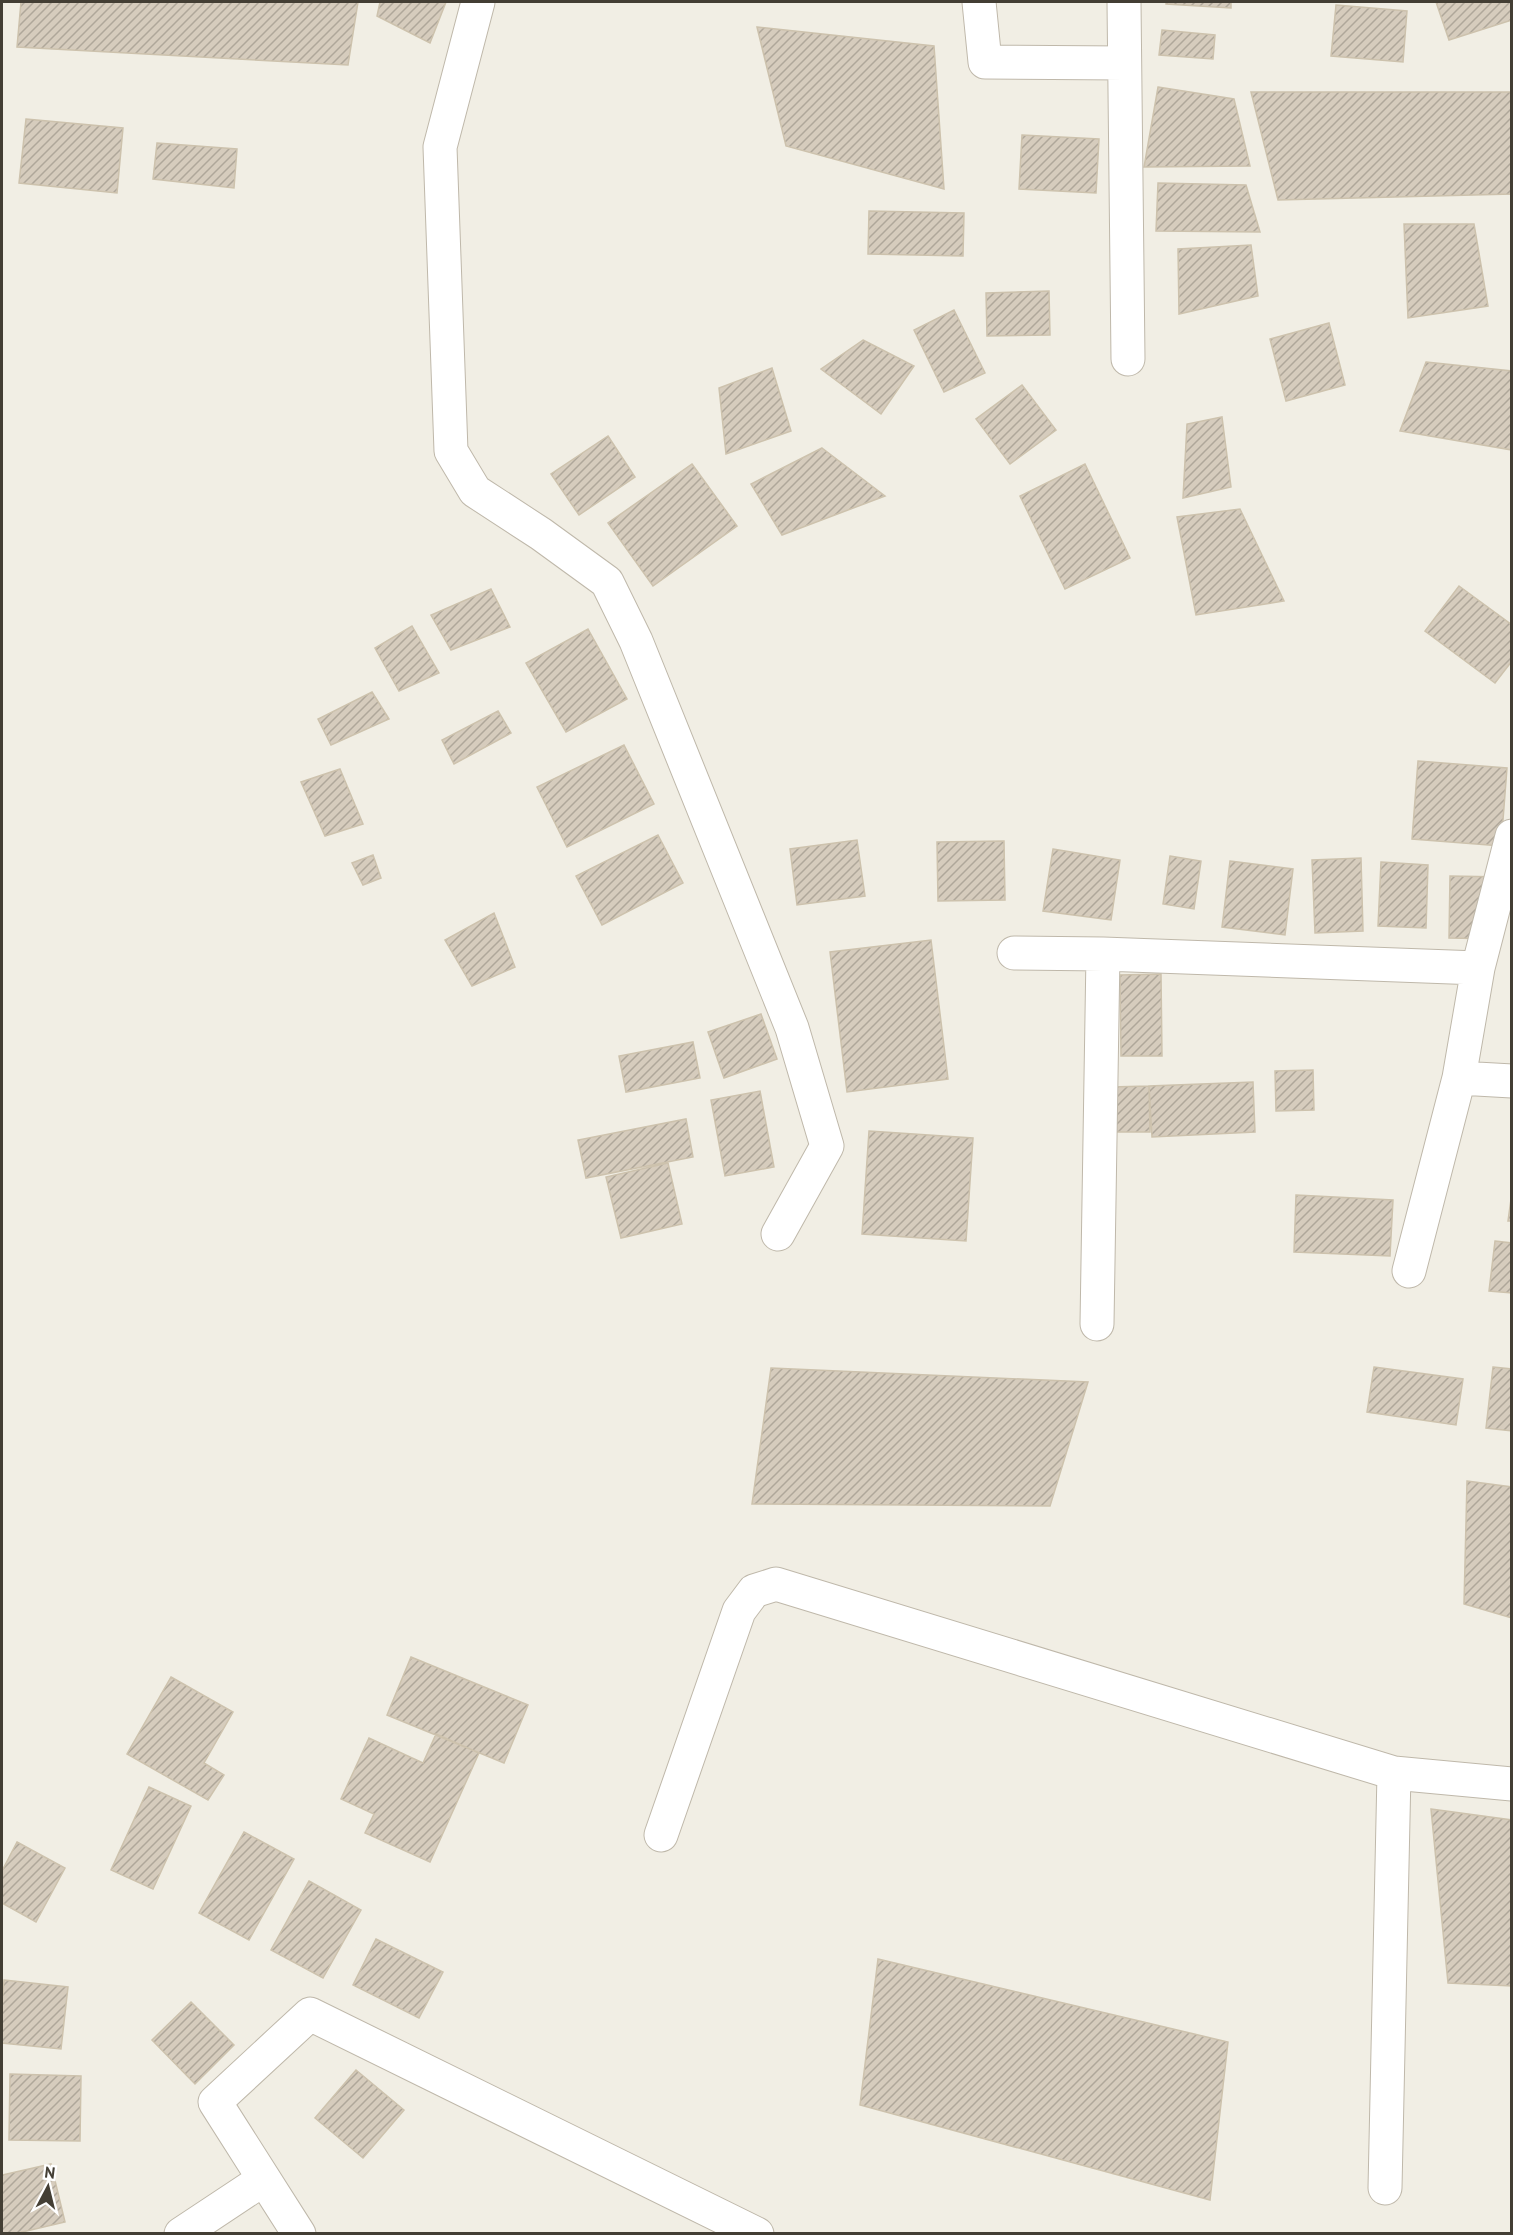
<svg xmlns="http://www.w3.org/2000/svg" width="1513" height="2235" viewBox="0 0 1513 2235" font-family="'PT Sans',sans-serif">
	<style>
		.building { fill: url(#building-hatch); stroke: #cdc2ad; stroke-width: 1.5 }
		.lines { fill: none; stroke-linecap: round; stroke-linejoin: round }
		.street-casing { stroke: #bfb8aa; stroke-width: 35 }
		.street { stroke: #fff; stroke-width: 33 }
	</style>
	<defs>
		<pattern id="building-hatch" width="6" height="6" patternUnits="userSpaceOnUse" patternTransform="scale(1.5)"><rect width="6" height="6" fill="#d6ccbd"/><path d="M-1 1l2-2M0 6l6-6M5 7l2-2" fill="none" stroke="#afa79a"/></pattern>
	</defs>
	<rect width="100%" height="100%" fill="#f1eee4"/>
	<path class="building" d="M21 2H358L348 65 17 47Z
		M380 2H446L430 43 377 16Z
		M1166 2H1231V8L1166 4Z
		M1436 2H1512V20L1449 40Z
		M1336 5 1407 11 1403 62 1331 56Z
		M757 27 934 46 944 189 786 146Z
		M1162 30 1215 35 1213 59 1159 55Z
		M1158 87 1234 99 1250 166 1144 167Z
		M1251 92H1511L1512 194 1278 200Z
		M26 119 123 128 117 193 19 183Z
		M1022 135 1099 139 1096 193 1019 189Z
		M157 143 237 149 234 188 153 179Z
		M1158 183 1246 185 1260 232 1156 231Z
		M869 211 964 213 963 256 868 254Z
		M1404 224H1474L1488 306 1408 318Z
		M1251 245 1258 296 1179 314 1178 249Z
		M1049 291 1050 335 987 336 986 293Z
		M954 310 985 373 944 392 914 330Z
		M1329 323 1345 385 1286 401 1270 339Z
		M863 340 914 366 881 414 821 369Z
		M1426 362 1512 371V450L1400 431Z
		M772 368 791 431 726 454 719 388Z
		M1022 385 1056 430 1010 464 976 419Z
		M1222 417 1231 487 1183 498 1187 424Z
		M608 436 635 477 579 515 551 474Z
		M822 448 885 496 782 535 751 484Z
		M692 464 737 526 653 586 608 523Z
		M1085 464 1130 558 1065 589 1020 496Z
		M1240 509 1284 601 1196 615 1177 517Z
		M1459 586 1512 625V661L1495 683 1425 631Z
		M491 589 510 627 451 650 431 615Z
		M412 626 439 673 399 691 375 648Z
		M588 629 627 699 566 732 526 663Z
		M372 692 389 719 331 745 318 719Z
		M498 711 511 733 454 764 442 740Z
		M624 745 654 804 567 847 537 787Z
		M1418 761 1507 768 1501 846 1412 839Z
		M340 769 363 824 325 836 301 782Z
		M658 835 683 883 602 925 576 876Z
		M857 840 865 896 797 905 790 849Z
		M1004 841 1005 900 938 901 937 842Z
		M1053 849 1120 860 1111 920 1043 911Z
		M373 855 381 878 363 885 352 863Z
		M1170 856 1201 861 1194 909 1163 904Z
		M1361 858 1363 931 1315 933 1312 860Z
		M1230 861 1293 869 1285 935 1222 927Z
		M1381 862 1428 865 1426 928 1378 926Z
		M1450 876 1503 877 1502 939 1449 938Z
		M494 913 515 967 472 986 445 940Z
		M931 940 948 1079 847 1092 830 952Z
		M1161 974 1162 1056H1121L1120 975Z
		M761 1014 777 1059 724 1078 708 1032Z
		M693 1042 700 1078 626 1092 619 1056Z
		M1313 1070 1314 1110 1276 1111 1275 1071Z
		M1253 1082 1255 1132 1152 1137 1149 1086Z
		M1149 1086 1150 1132H1110V1087Z
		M760 1091 774 1167 725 1176 711 1100Z
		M686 1119 693 1157 586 1178 578 1140Z
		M869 1131 973 1138 966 1241 862 1234Z
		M668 1163 682 1224 621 1238 606 1177Z
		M1512 1192V1221H1508Z
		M1296 1195 1393 1200 1390 1256 1294 1252Z
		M1495 1241 1512 1243V1293L1489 1291Z
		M1374 1367 1463 1379 1456 1425 1367 1412Z
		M1493 1367 1512 1369V1431L1486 1428Z
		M771 1368 1088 1382 1050 1506 752 1504Z
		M1467 1481 1512 1487V1618L1464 1604Z
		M411 1657 528 1705 504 1763 387 1715Z
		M171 1677 233 1712 204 1763 224 1775 208 1800 127 1754Z
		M436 1734 479 1753 430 1862 365 1833 374 1814 341 1799 369 1738 423 1763Z
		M149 1787 191 1806 153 1889 111 1870Z
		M1431 1809 1512 1820V1986L1448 1983Z
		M244 1832 294 1859 249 1940 199 1913Z
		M17 1842 65 1868 36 1922 2 1903V1871Z
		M309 1881 361 1910 323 1978 271 1950Z
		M376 1939 443 1972 419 2018 353 1985Z
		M878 1959 1228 2042 1210 2200 860 2105Z
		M4 1980 68 1987 61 2049 2 2043V2003Z
		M191 2002 234 2045 195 2084 152 2040Z
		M356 2070 404 2110 363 2158 315 2118Z
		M10 2074 81 2076 80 2141 9 2140Z
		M51 2164 65 2222 14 2234H2V2175Z"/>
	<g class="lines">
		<defs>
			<path id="street" d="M478 2 440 147 451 451 475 491 541 534 607 582 636 641 792 1028 827 1146 778 1234
				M979 2 985 62 1124 63
				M1124 2 1128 359
				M1014 953 1103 954 1478 968
				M1459 1078 1512 1081
				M1409 1271 1459 1078 1478 968 1512 836
				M1097 1324 1103 954
				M661 1835 739 1611 754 1591 776 1584 1394 1773 1512 1784
				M1385 2188 1394 1773
				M181 2234 264 2179
				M299 2234 215 2102 310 2014 757 2234"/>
		</defs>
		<use href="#street" class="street-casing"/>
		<use href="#street" class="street"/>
	</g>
	<rect width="1513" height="2235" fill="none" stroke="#433e34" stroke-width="6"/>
	<g transform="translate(48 2187) rotate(7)" stroke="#ffffff" stroke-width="4.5" paint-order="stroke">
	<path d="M0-4.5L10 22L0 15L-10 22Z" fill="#433e34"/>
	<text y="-9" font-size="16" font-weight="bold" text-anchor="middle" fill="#433e34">N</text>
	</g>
</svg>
